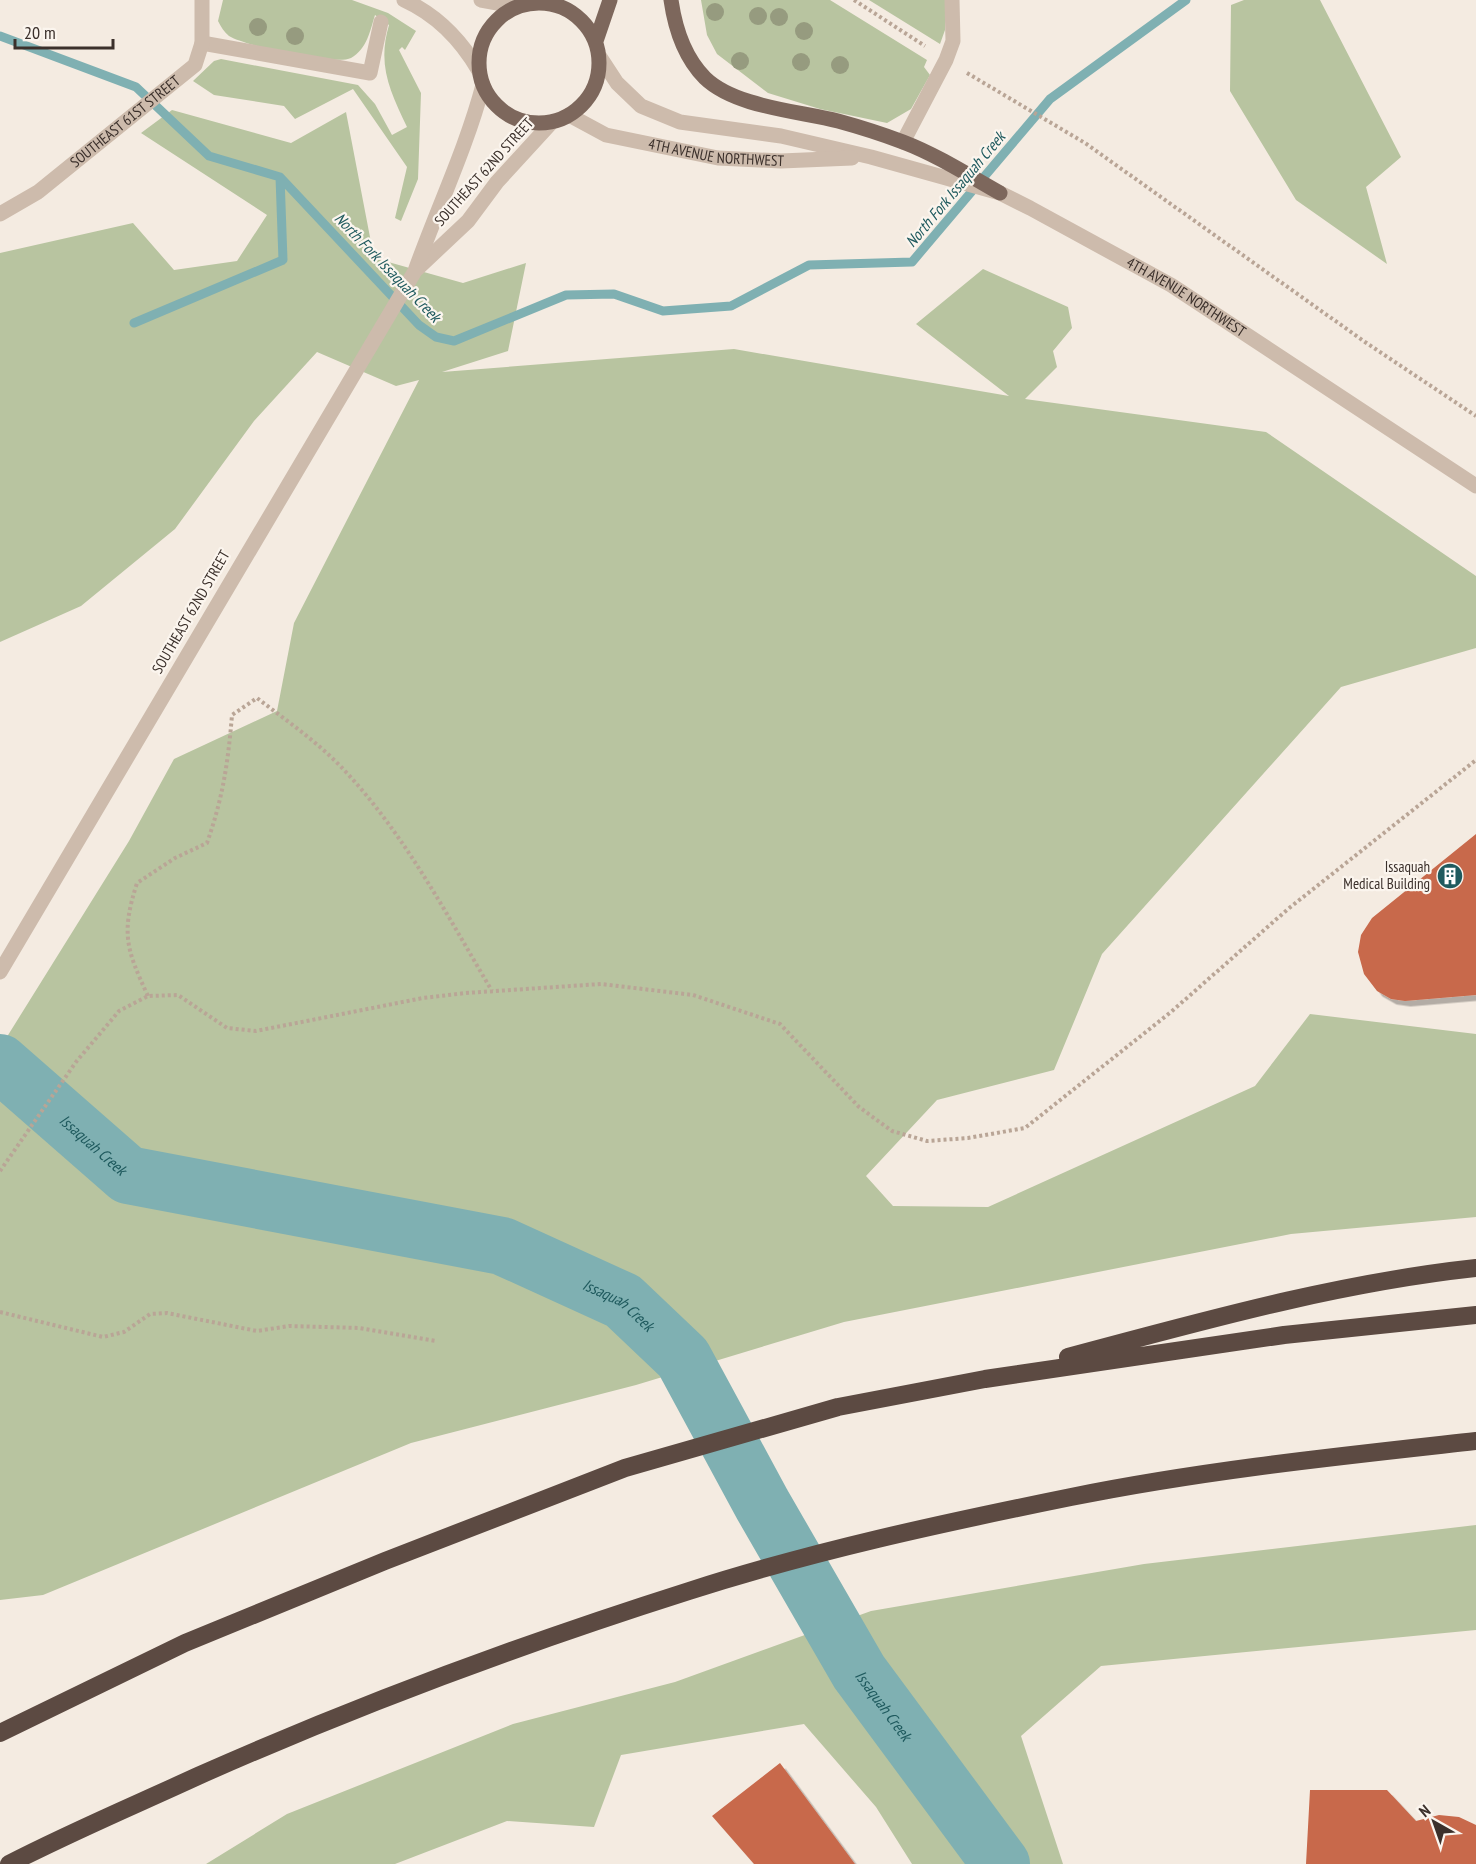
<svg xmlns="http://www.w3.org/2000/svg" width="1476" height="1864" viewBox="0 0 1476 1864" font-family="'PT Sans Narrow',sans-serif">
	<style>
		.green { fill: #b8c4a0 }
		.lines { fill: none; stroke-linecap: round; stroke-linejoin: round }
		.stream { stroke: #7fb0b2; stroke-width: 9 }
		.river { stroke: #7fb0b2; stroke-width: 58 }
		.building { fill: #c8694b; filter: url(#shadow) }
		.path { stroke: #b9a596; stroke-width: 4; stroke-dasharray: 3 3; stroke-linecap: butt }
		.minor { stroke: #cdbbac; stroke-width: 15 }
		.major { stroke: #7d675c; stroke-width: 15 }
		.highway { stroke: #5c4a42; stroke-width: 18 }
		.tree { fill: #969b7f }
		.labels { text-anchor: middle; stroke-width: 4.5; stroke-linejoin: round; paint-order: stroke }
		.street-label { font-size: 15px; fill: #3b302b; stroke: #fbf5ee }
		.poi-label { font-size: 15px; fill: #3b302b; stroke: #fbf5ee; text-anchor: end }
		.water-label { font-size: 16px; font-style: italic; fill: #1f5a5e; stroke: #fbf5ee }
	</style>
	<defs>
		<filter id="shadow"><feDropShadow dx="5.5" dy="5.5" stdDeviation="0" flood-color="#0004"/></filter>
	</defs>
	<rect width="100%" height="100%" fill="#f4ebe1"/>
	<path class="green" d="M223 0H352L388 13 416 31 405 50 402 47 399 50 421 93 418 179 401 221 395 218 407 167 353 89 295 119 284 106 214 95 193 81 214 61 221 59 358 85 375 104 392 135 407 127C390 91 377 65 389 25L375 15C370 31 367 49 351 58 335 66 245 46 229 36 224 32 221 27 218 21Z
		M701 0H830L927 60 924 67 930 75 911 109 887 123 820 109 768 93 717 54 707 35Z
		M869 0H945V30L940 44Z
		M1244 0H1320L1401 157 1366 187 1387 264 1296 200 1230 91 1231 5Z
		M172 110 291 143 346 112 374 258 463 283 526 263 508 351 442 372 734 349 1009 396 916 324 983 269 1068 307 1072 328 1053 351 1057 367 1025 399 1266 432 1476 576V648L1341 687 1102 954 1054 1070 937 1100 866 1176 893 1206 988 1207 1255 1086 1310 1014 1476 1034V1217L1291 1234 844 1322 636 1385 411 1443 43 1595 0 1600V1048L129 841 174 759 277 711 294 623 419 380 396 386 317 352 254 421 175 529 81 606 0 642V253L133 223 174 270 237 261 267 215 141 133Z
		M1476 1525V1630L1101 1666 1021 1736 1063 1864H912L876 1807 804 1724 621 1755 594 1827 507 1821 395 1864H206L287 1814 513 1724 675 1682 871 1611 1144 1564Z"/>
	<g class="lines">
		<path class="stream" d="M0 36 136 87 209 156 280 177 419 325 436 337 454 341 566 295 614 294 663 311 731 306 809 265 912 262 1050 99 1186 0
			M134 323 283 260 280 177"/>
		<path class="river" id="s1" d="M0 1063 128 1175 502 1246 623 1301 683 1358 762 1504 859 1672 1001 1864"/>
	</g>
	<path class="building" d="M1476 834V995L1405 1001 1391 999 1377 991 1364 974 1358 952 1361 935 1372 918Z
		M780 1763 855 1864H754L712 1816Z
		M1310 1790H1387L1416 1821 1439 1815 1459 1817 1476 1825V1864H1306Z"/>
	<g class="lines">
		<path class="path" d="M854 0 925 46
			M967 73 1085 143 1365 342 1476 416
			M148 996C126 949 121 933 137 883L175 858 207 843C223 797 228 763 232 715L257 698C287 721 319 743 345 771 405 835 447 915 492 991
			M0 1171 76 1062 119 1011 148 996 178 995 227 1028 256 1031 423 998 466 993 601 984 693 995 780 1024 859 1107 892 1131 927 1141 968 1138 1025 1128 1171 1012 1288 909 1476 760
			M0 1312 103 1337 124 1332 150 1314 167 1313 257 1331 289 1326 359 1328 436 1341"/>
		<g class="minor">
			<path d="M404 0C437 15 461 40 479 71"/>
			<path d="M481 0 503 4H525"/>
			<path d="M202 43 370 73 381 22"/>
			<path id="s2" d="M600 57 617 83 641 106 680 122 781 136 871 157 1000 193 1030 208 1171 285 1476 486"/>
			<path id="s3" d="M569 115 606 135 718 158 781 161 852 158"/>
			<path d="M903 142 946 60 953 41 952 0"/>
			<path id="s4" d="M0 214 38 192 195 65 202 43V0"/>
			<path d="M417 269 468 221 497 182 552 122"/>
			<path d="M0 972 415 271C437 209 466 149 483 85"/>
		</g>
		<path class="major" d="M671 0C675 28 684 57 705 78 735 107 798 111 838 121 860 127 882 134 903 142 937 155 968 175 1000 193
			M479 63a60 60 0 1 1 120 0a60 60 0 1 1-120 0Z
			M596 41 610 0"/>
		<path class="highway" d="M1068 1357C1203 1321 1337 1283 1476 1268
			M0 1733 185 1643 385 1561 625 1468 838 1407 985 1379 1284 1335 1476 1315
			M9 1864C71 1832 135 1805 198 1776 358 1705 522 1644 689 1591 813 1551 943 1523 1071 1497 1204 1470 1341 1456 1476 1441"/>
	</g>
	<g class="tree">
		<circle cx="715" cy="12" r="9"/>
		<circle cx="758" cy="16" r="9"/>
		<circle cx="779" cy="17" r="9"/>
		<circle cx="258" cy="27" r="9"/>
		<circle cx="804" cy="31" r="9"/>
		<circle cx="295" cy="36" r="9"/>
		<circle cx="740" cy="61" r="9"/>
		<circle cx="801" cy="62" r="9"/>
		<circle cx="840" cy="65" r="9"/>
	</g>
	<defs>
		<symbol id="building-disc" viewBox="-11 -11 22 22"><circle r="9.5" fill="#1f5a5e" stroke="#fbf5ee"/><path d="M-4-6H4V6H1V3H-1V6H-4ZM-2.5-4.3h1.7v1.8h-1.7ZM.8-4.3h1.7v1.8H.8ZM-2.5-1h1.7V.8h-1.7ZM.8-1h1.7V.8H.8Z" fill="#fff"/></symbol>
	</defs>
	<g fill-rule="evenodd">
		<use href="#building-disc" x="1435" y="861" width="30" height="30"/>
	</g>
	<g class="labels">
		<g class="street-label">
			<text dy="5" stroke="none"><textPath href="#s4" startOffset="156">SOUTHEAST 61ST STREET</textPath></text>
			<text dy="5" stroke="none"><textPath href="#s3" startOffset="154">4TH AVENUE NORTHWEST</textPath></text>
			<text transform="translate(484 172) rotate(-48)" y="5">SOUTHEAST 62ND STREET</text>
			<text dy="5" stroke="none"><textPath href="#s2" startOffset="648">4TH AVENUE NORTHWEST</textPath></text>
			<text transform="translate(191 612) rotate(-60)" y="5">SOUTHEAST 62ND STREET</text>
		</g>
		<g class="poi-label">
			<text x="1430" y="872">Issaquah<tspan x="1430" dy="17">Medical Building</tspan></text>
		</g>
		<g class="water-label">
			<text transform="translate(955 189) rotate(-50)" y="6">North Fork Issaquah Creek</text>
			<text transform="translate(388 267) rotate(46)" y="6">North Fork Issaquah Creek</text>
			<text dy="6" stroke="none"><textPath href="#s1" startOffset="124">Issaquah Creek</textPath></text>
			<text dy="6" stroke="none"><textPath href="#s1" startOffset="682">Issaquah Creek</textPath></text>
			<text dy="6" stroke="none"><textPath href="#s1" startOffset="1168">Issaquah Creek</textPath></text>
		</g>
	</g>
	<g transform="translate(1434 1822) rotate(320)" stroke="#fbf5ee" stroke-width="4.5" paint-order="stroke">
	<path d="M0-4.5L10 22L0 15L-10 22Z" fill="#3b302b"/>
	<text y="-9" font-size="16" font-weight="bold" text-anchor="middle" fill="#3b302b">N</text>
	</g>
	<path d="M15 39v9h98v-9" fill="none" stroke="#3b302b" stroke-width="3"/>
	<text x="24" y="39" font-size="18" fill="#3b302b" stroke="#fbf5ee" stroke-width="4.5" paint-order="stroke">20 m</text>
</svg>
